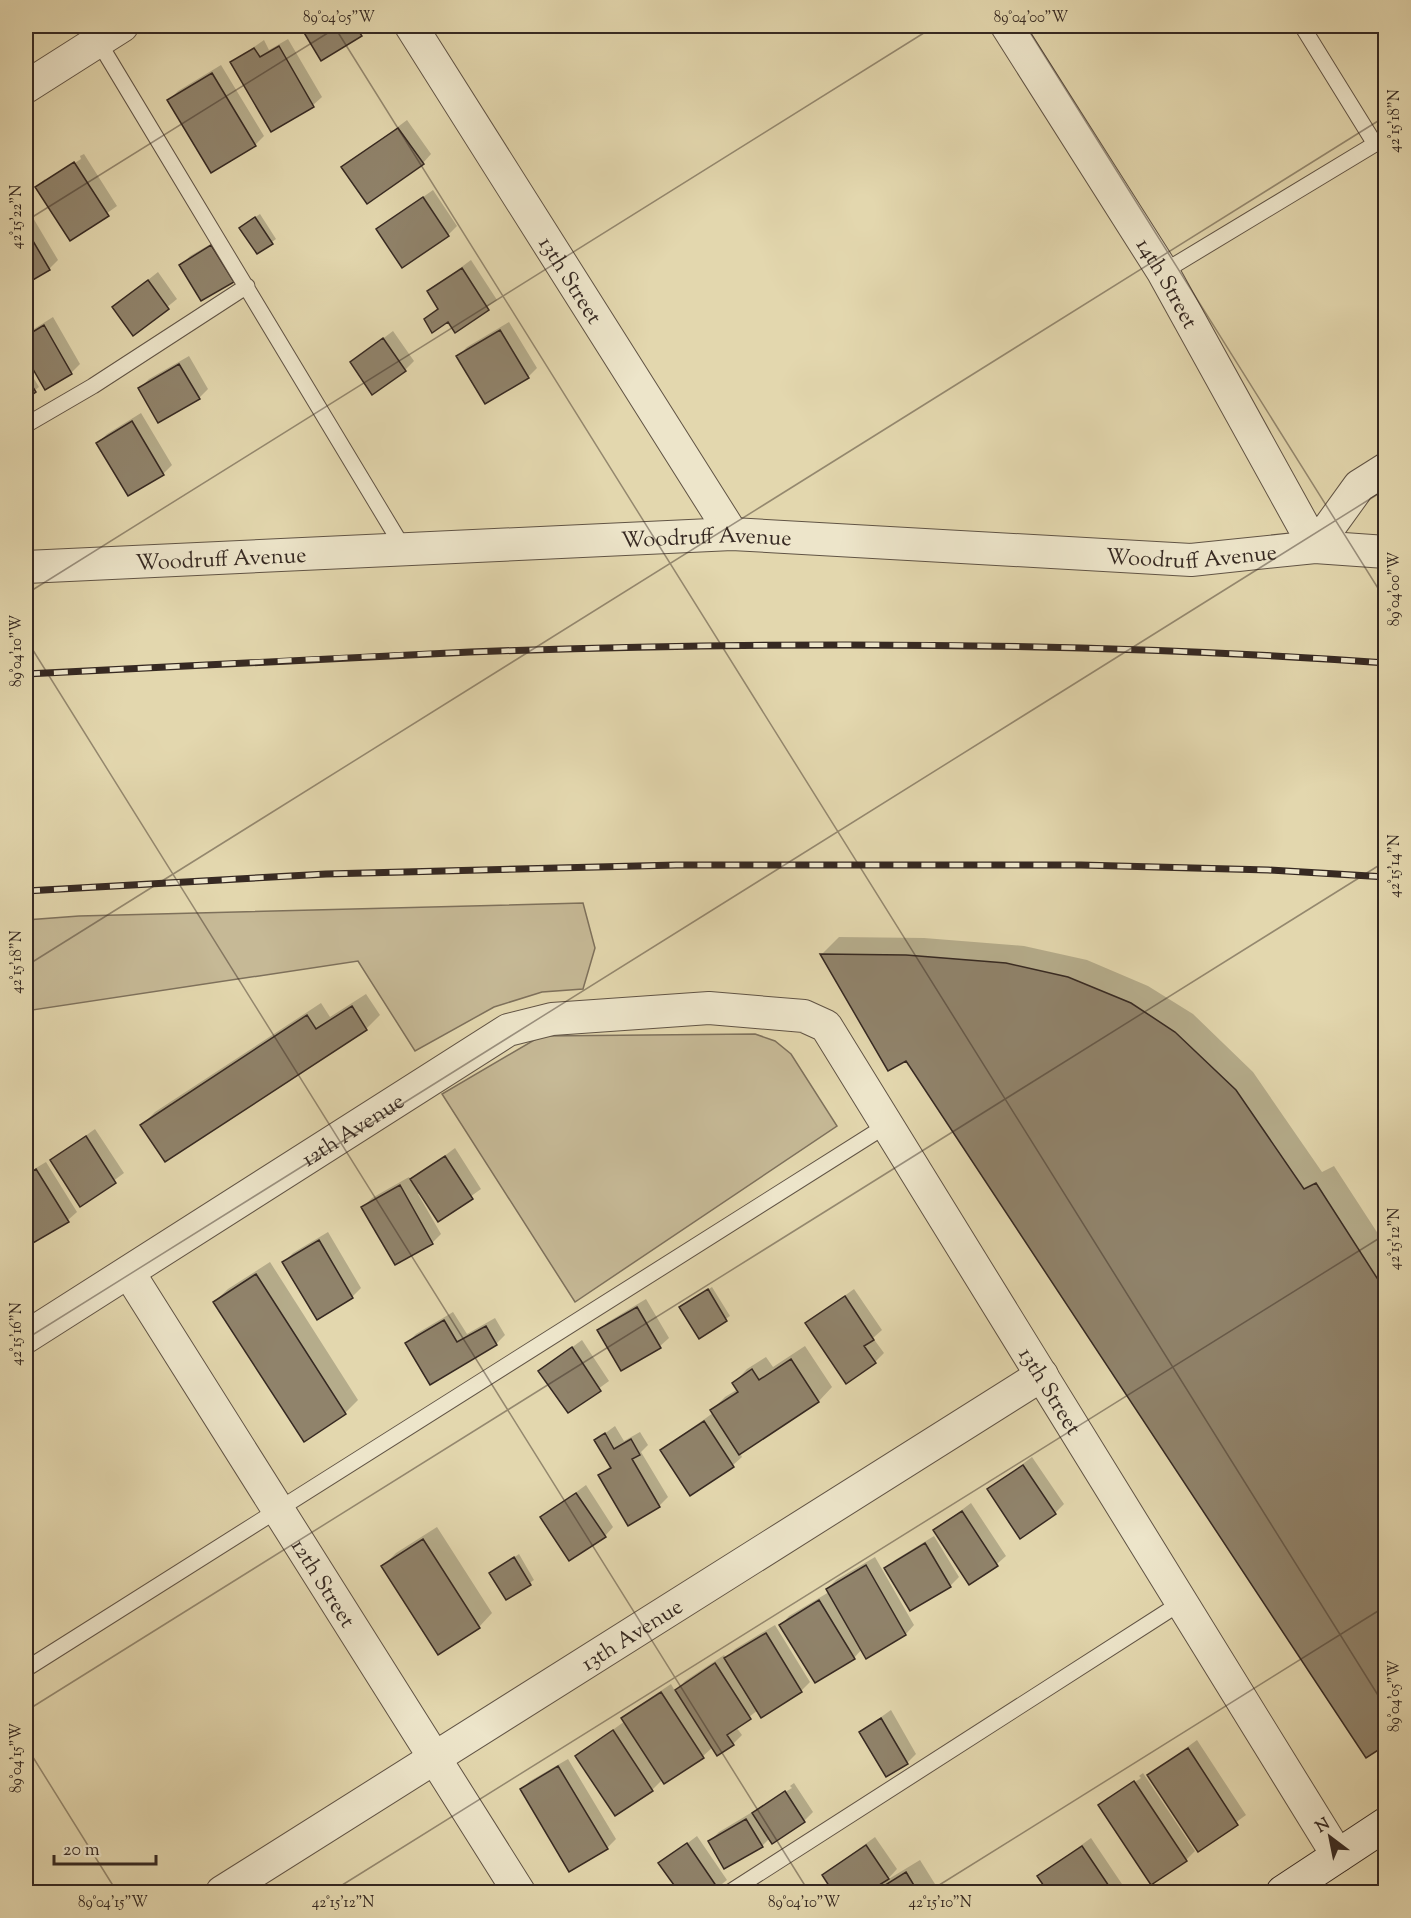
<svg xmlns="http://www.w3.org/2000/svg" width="1411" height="1918" viewBox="0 0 1411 1918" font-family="'Sorts Mill Goudy',serif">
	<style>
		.green { fill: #c6b996; stroke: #7e715c; stroke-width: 1.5 }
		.shadow { fill: #0003 }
		.building { fill: #90836b; stroke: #362922; stroke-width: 1.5 }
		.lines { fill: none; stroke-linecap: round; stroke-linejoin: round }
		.lane-casing { stroke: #615445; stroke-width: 17 }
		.street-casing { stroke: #615445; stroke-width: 34 }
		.secondary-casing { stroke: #362922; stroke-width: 35 }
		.lane { stroke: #ede5ca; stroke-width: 15 }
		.street { stroke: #ede5ca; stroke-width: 32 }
		.secondary { stroke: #ede5ca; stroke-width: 33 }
		.rail-casing { stroke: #362922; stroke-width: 7 }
		.rail { stroke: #ede5ca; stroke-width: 4.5; stroke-dasharray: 14; stroke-linecap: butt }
		.ticks { fill: none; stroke: #362922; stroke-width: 1.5; stroke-opacity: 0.45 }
		.labels { text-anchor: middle; stroke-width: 4.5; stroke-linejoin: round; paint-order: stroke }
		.street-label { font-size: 22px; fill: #362922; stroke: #ede5ca }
		.neatline { fill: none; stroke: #362922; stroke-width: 2 }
		.ticks-label { font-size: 15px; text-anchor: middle; fill: #362922 }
	</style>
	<rect width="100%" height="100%" fill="#e3d7ae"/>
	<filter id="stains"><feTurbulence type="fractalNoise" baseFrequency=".00333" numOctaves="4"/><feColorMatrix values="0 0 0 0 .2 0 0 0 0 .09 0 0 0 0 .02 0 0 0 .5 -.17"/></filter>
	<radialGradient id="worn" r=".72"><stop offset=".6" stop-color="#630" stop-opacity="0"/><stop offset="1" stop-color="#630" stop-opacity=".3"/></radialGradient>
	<path class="green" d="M583 903 595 948 583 989 542 992 494 1007 415 1051 358 961 26 1011V920L79 916Z
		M755 1034 775 1041 791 1054 837 1126 575 1302 442 1094 541 1036Z"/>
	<path class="shadow" d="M302 26H369L361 35 322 59Z
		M288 39 322 97 313 105 272 130 232 62 264 40 269 50Z
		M221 65 264 136 255 145 169 100 178 91Z
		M407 120 431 154 423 163 343 168Z
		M84 154 117 206 71 239 37 187 45 179V182L81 159 80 156Z
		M433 190 457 226 448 235 378 229Z
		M26 206 58 260 49 269 26 283Z
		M260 214 276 239 258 252 245 224Z
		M221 238 241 272 233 281 181 265 190 256Z
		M471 260 497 300 455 330 449 320 426 319 439 307 429 291Z
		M158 272 177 299 134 334 114 307Z
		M53 317 80 364 71 373 45 388 26 354V334Z
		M509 322 537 368 528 377 485 402 458 356 467 347Z
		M393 331 414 361 405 370 352 362Z
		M189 356 208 389 199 398 140 388 149 379Z
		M26 366 39 387 26 397Z
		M141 413 172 465 163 474 98 443 107 434Z
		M839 937 924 938 1024 946 1087 960 1148 986 1193 1014 1253 1072 1322 1172 1334 1166 1386 1246V1743L907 1059 889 1069 822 954Z
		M366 994 380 1015 366 1029 165 1160 142 1125 155 1112 321 1003 330 1017Z
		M95 1129 124 1173 81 1205 52 1160Z
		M455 1148 481 1189 438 1220 421 1193 418 1194 441 1234 432 1243 396 1263 363 1207 372 1198 409 1177 411 1181Z
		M46 1162 77 1212 68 1220 33 1241 26 1228V1174Z
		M328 1232 361 1288 352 1297 318 1318 284 1262 293 1253Z
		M270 1262 358 1400 345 1413 214 1302 228 1289Z
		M712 1287 730 1316 700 1336 685 1304Z
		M854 1289 882 1330 873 1338 884 1353 875 1362 807 1323Z
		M646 1299 669 1338 660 1346 599 1331 608 1322Z
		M453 1312 467 1334 495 1318 505 1335 496 1344 407 1343 416 1334Z
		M582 1340 609 1381 568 1411 540 1371Z
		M805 1346 832 1387 819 1401 740 1453 742 1457 733 1465 690 1494 661 1450 713 1413 712 1410 725 1397 738 1389 734 1383 747 1369 766 1357 773 1367Z
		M615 1426 624 1441 640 1432 648 1445 641 1452 668 1497 659 1506 600 1476 611 1465 596 1440Z
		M1032 1457 1064 1504 1055 1513 989 1489Z
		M586 1485 613 1527 605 1536 542 1517Z
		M971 1503 1006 1556 997 1564 935 1530Z
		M437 1527 492 1613 479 1627 383 1566 396 1553Z
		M934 1536 959 1577 950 1586 886 1568 895 1560Z
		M519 1554 534 1580 506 1598 491 1573Z
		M875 1557 914 1625 906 1634 867 1656 862 1649 854 1658 781 1625 789 1616 829 1592 827 1589 836 1580Z
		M775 1625 810 1682 801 1691 758 1710 736 1727 742 1735 733 1744 713 1747 703 1756 664 1781 663 1779 652 1790 577 1756 625 1721 623 1719 632 1710 671 1684 675 1691 685 1681 724 1655 726 1658 735 1649Z
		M891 1710 916 1754 907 1763 860 1732Z
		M1197 1740 1246 1815 1198 1850 1149 1775Z
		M568 1759 616 1839 607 1848 521 1790 530 1781Z
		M1143 1773 1195 1851 1186 1860 1100 1805 1108 1797V1800L1141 1778 1139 1776Z
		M794 1783 813 1812 804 1821 770 1838 762 1846 710 1841 719 1832 792 1788 790 1786Z
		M697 1836 727 1880 712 1892H680L660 1864Z
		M875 1837 897 1869 887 1880 920 1860 940 1892H835L823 1875Z
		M1091 1838 1124 1887 1119 1892H1050L1039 1876Z"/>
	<path class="building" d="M300 26H355L362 36 321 61Z
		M279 46 314 107 271 132 230 62 254 48 260 57Z
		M212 73 256 146 211 173 167 100Z
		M398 128 424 164 367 204 341 167Z
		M74 162 109 216 70 241 35 187Z
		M423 197 449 236 402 268 376 229Z
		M255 217 273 244 257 254 239 228Z
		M26 229 50 270 26 284Z
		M211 245 234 282 201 301 179 265Z
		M462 268 489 310 455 333 448 322 432 333 424 319 438 309 427 291Z
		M148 280 169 309 133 336 112 307Z
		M44 325 72 374 45 390 26 357V336Z
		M500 330 529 378 485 404 456 356Z
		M383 338 406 371 372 395 350 362Z
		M179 364 200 399 158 423 138 388Z
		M26 376 36 392 26 399Z
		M132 421 164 475 128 496 96 443Z
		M820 954 906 955 1006 963 1068 977 1131 1003 1175 1032 1236 1090 1304 1189 1316 1183 1386 1292V1745L1366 1758 906 1061 888 1071Z
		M352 1006 367 1030 165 1162 140 1125 307 1015 316 1029Z
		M86 1136 116 1183 80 1207 50 1160Z
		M445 1156 473 1199 438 1222 410 1179Z
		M36 1169 69 1222 33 1243 26 1231V1176Z
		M400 1185 433 1244 395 1265 361 1207Z
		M319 1240 353 1298 317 1320 282 1262Z
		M256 1274 346 1414 304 1442 213 1302Z
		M708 1289 727 1321 699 1339 679 1307Z
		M845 1296 874 1340 864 1346 876 1363 846 1384 805 1323Z
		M637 1307 661 1348 621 1371 597 1330Z
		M444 1320 457 1342 486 1326 497 1345 430 1385 405 1343Z
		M572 1347 601 1391 568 1413 538 1371Z
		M791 1359 819 1402 739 1455 710 1410 738 1392 732 1383 752 1369 759 1380Z
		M704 1421 734 1467 690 1496 660 1450Z
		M605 1433 614 1449 631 1439 640 1455 632 1459 660 1507 628 1526 598 1475 611 1468 594 1440Z
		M1023 1465 1056 1514 1020 1539 987 1489Z
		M576 1493 606 1537 569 1561 540 1517Z
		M962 1511 998 1566 969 1585 933 1530Z
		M423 1539 480 1628 438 1655 381 1566Z
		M925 1543 951 1587 910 1611 884 1568Z
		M514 1557 531 1585 506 1600 489 1573Z
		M866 1565 906 1635 866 1659 826 1589Z
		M819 1600 855 1659 815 1683 779 1625Z
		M766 1633 802 1692 761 1718 724 1658Z
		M715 1663 751 1719 727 1735 734 1745 717 1756 675 1690Z
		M661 1692 704 1758 664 1784 621 1718Z
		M881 1718 908 1764 886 1777 859 1732Z
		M613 1730 653 1791 615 1816 575 1756Z
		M1188 1748 1238 1825 1198 1852 1147 1775Z
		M558 1766 608 1849 569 1872 520 1789Z
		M1134 1781 1187 1861 1151 1885 1098 1805Z
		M785 1791 805 1822 772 1844 752 1813Z
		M746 1819 763 1847 724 1869 708 1841Z
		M687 1843 719 1890 715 1892H679L658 1863Z
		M866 1845 889 1879 868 1892H833L822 1875Z
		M1082 1846 1113 1892H1048L1037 1876Z
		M906 1872 918 1892H874Z"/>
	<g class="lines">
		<defs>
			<path id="lane" d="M89 26 404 549
				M1163 272 1375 144 1302 26
				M26 425 93 386 247 286
				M26 1669 887 1125
				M730 1892 1182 1602"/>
			<g id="street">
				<path id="s1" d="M411 26 732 534"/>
				<path id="s2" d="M1007 26 1163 272 1315 547 1359 486 1386 469"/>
				<path d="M26 87 122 26"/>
				<path id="s3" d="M26 567 732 534 1191 560 1315 547 1386 552"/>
				<path id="s4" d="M129 1273 519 1892"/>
				<path id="s5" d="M26 1337 508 1030 552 1019 709 1008 804 1016 826 1026 1338 1856"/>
				<path id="s6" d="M222 1892 1042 1375"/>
			</g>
			<path id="secondary" d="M1283 1892 1386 1824"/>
		</defs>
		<use href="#lane" class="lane-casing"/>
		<use href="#street" class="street-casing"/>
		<use href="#secondary" class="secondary-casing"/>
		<use href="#lane" class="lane"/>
		<use href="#street" class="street"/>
		<use href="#secondary" class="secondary"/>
		<defs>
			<path id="rail" d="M26 674C173 667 321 658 470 652 774 641 1081 641 1386 663
				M26 891 326 874 676 865H1081L1268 870 1386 877"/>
		</defs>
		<use href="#rail" class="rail-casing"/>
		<use href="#rail" class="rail"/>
	</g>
	<path class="ticks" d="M334 26 1386 1708M1026 26 1386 601M26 221 339 26M26 594 935 26M26 639 809 1892M26 966 1386 116M26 1339 1386 489M26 1711 1386 861M26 1746 117 1892M331 1892 1386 1234M928 1892 1386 1606"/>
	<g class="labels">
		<g class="street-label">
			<text dy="8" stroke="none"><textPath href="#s1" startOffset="300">13th Street</textPath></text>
			<text dy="8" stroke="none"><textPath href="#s2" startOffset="303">14th Street</textPath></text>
			<text dy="8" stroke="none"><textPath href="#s3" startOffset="681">Woodruff Avenue</textPath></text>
			<text dy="8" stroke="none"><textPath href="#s3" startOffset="1167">Woodruff Avenue</textPath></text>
			<text dy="8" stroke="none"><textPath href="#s3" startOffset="195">Woodruff Avenue</textPath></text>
			<text dy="8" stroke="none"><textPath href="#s5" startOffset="387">12th Avenue</textPath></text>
			<text dy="8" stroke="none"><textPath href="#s5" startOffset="1322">13th Street</textPath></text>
			<text dy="8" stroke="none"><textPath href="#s4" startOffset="366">12th Street</textPath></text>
			<text dy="8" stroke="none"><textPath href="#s6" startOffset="484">13th Avenue</textPath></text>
		</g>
	</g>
	<rect width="1411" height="1918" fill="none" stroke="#e3d7ae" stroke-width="66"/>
	<g transform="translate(1330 1837) rotate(328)" stroke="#ede5ca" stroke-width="4.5" paint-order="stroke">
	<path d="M0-4.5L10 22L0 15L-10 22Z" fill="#362922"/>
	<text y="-9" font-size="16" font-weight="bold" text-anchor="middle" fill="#362922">N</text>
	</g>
	<path d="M54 1855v9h102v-9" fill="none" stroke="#362922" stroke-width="3"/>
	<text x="63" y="1855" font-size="18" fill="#362922" stroke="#ede5ca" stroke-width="4.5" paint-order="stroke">20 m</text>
	<rect x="33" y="33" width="1345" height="1852" class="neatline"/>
	<g class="ticks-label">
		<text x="339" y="22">89°04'05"W</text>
		<text x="1031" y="22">89°04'00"W</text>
		<text transform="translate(1394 121) rotate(-90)" y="5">42°15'18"N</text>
		<text transform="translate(16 217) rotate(-90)" y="5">42°15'22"N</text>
		<text transform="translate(1394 589) rotate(-90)" y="5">89°04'00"W</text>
		<text transform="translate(16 651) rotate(-90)" y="5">89°04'10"W</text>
		<text transform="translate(1394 866) rotate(-90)" y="5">42°15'14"N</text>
		<text transform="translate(16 962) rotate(-90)" y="5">42°15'18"N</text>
		<text transform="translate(1394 1239) rotate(-90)" y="5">42°15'12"N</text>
		<text transform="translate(16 1334) rotate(-90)" y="5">42°15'16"N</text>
		<text transform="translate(1394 1696) rotate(-90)" y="5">89°04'05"W</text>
		<text transform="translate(16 1758) rotate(-90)" y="5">89°04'15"W</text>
		<text x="113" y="1907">89°04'15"W</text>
		<text x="343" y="1907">42°15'12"N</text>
		<text x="804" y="1907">89°04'10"W</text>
		<text x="940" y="1907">42°15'10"N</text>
	</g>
	<rect width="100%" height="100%" filter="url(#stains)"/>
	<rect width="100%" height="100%" fill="url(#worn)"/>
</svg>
